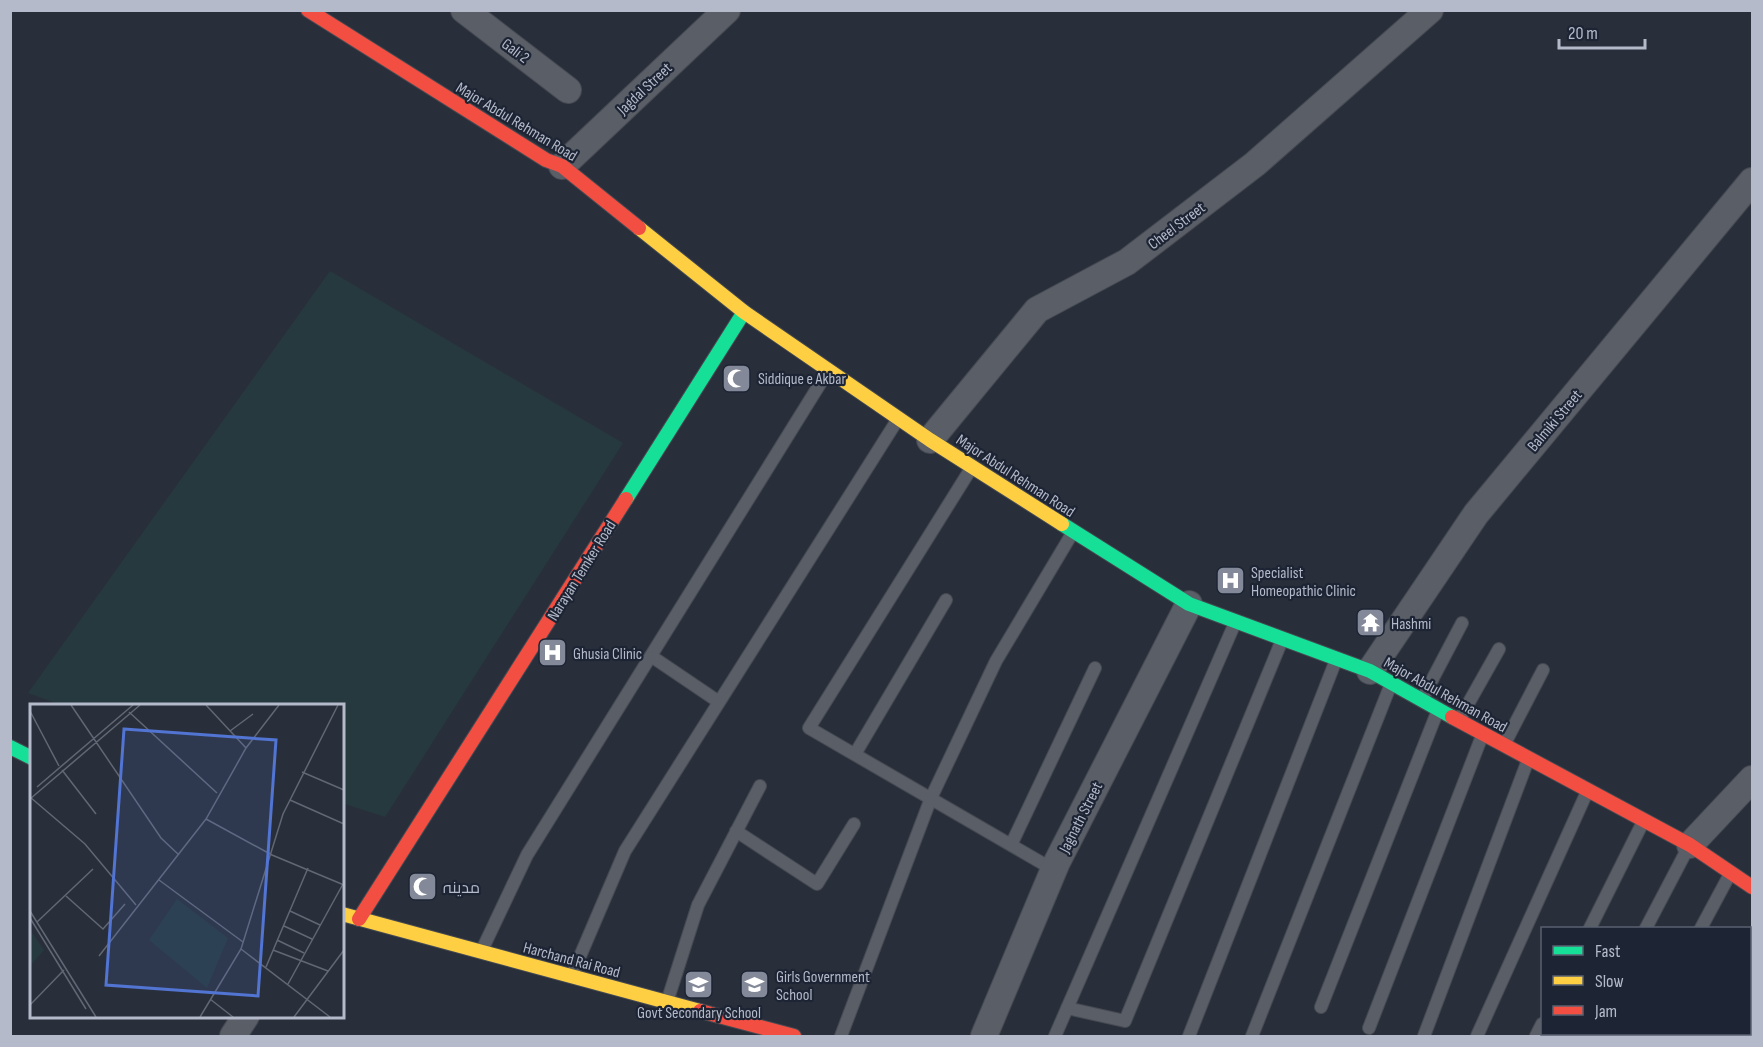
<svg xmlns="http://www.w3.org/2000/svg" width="1763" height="1047" viewBox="0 0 1763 1047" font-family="'Sofia Sans Condensed',Cairo,sans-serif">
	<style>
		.green { fill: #26393f }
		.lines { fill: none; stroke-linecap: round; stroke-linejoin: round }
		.lane-casing { stroke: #464a52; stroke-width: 14 }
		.street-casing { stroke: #464a52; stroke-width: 28 }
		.fast-casing { stroke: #464a52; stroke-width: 16 }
		.slow-casing { stroke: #464a52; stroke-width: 16 }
		.jam-casing { stroke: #464a52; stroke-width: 16 }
		.lane { stroke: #5a5e67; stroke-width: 12 }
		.street { stroke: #5a5e67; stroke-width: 26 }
		.fast { stroke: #16e098; stroke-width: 14 }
		.slow { stroke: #ffcf43; stroke-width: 14 }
		.jam { stroke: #f24e42; stroke-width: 14 }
		.labels { text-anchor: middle; stroke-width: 4.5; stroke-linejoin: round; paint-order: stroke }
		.street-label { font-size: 16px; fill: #b4baca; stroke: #1d2434 }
		.poi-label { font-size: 16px; fill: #b4baca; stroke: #1d2434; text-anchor: start }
		.inset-road { fill: none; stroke: #616774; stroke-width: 1.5 }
		.view { fill: #5274d3; fill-opacity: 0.15; stroke: #5274d3; stroke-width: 3 }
		.inset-edge { fill: none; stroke: #b4baca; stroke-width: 3 }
	</style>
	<rect width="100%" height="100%" fill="#292f3a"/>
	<path class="green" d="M330 271 623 443 385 817 342 803V705H61L28 693Z"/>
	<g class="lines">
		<defs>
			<path id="lane" d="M972 467 809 728 1054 870
				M651 656 719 702
				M1422 699 1462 623
				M1459 720 1499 649
				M1504 745 1543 670
				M855 754 946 600
				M736 831 817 884 854 824
				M1011 845 1095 668
				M1590 928 1643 822
				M1646 928 1689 846
				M1701 928 1730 874
				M482 950 527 855 828 371
				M1750 971 1752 966
				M572 975 625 851 898 419
				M667 1002 698 905 760 786
				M1321 1007 1438 710
				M1067 1008 1125 1021 1282 640
				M1369 1028 1482 736
				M841 1036 931 798 996 661 1073 532
				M1055 1036 1235 623
				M1189 1036 1336 660
				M1252 1036 1391 684
				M1424 1036 1528 760
				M1477 1036 1587 792
				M1536 1036 1542 1024
				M1590 1036 1592 1034
				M1645 1036 1646 1034
				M1709 1036 1711 1034"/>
			<path id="street" d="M464 10 568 90
				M562 166 727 10
				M930 440 1037 310 1127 262 1255 164 1430 10
				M1370 671 1476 514 1752 181
				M1690 845 1752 779
				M233 1036 246 1016
				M984 1036 1057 862 1189 604"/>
			<path id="fast" d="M626 499 744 312
				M1062 524 1189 604 1370 671 1452 717
				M10 747 32 758"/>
			<path id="slow" d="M639 228 744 312 930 440 1062 524
				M342 914 700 1011"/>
			<path id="jam" d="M308 10 546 160 562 166 639 228
				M1452 717 1690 845 1752 887
				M359 919 626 499
				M700 1011 794 1036"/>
		</defs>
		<use href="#lane" class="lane-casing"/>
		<use href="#street" class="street-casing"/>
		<use href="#fast" class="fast-casing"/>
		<use href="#slow" class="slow-casing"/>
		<use href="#jam" class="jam-casing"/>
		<use href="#lane" class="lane"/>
		<use href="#street" class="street"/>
		<use href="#fast" class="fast"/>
		<use href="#slow" class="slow"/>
		<use href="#jam" class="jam"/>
	</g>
	<defs>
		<symbol id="mosque-square" viewBox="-11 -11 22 22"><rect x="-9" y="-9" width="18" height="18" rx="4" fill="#838998" stroke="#1d2434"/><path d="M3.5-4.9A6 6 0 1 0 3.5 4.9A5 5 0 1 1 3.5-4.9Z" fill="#fff"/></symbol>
		<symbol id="hospital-square" viewBox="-11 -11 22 22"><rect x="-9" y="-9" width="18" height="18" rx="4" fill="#838998" stroke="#1d2434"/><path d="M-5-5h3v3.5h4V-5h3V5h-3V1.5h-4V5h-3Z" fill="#fff"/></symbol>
		<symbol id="temple-square" viewBox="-11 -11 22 22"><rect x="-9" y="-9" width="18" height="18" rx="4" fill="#838998" stroke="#1d2434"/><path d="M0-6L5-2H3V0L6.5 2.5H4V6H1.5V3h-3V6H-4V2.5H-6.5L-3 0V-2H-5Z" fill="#fff"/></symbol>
		<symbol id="school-square" viewBox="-11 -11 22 22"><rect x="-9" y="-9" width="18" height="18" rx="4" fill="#838998" stroke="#1d2434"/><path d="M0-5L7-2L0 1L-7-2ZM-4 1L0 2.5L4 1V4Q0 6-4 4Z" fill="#fff"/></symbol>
	</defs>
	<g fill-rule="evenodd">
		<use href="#mosque-square" x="720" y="362" width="33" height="33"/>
		<use href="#hospital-square" x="1214" y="564" width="33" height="33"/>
		<use href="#temple-square" x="1354" y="606" width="33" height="33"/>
		<use href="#hospital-square" x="536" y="636" width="33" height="33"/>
		<use href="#mosque-square" x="406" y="870" width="33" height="33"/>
		<use href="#school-square" x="682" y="968" width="33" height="33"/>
		<use href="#school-square" x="738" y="968" width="33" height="33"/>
	</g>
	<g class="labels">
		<g class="street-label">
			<text transform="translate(516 50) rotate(37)" y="6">Gali 2</text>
			<text transform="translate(644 88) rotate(-43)" y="6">Jagdal Street</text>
			<text transform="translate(517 121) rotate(31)" y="6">Major Abdul Rehman Road</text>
			<text transform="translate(1176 225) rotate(-37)" y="6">Cheel Street</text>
			<text transform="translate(1554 420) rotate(-50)" y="6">Balmiki Street</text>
			<text transform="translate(1016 475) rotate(33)" y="6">Major Abdul Rehman Road</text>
			<text transform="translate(581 570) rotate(-58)" y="6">Narayan Temker Road</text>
			<text transform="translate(1446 694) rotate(29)" y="6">Major Abdul Rehman Road</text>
			<text transform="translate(1080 817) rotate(-63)" y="6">Jagnath Street</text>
			<text transform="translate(572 959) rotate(15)" y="6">Harchand Rai Road</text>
		</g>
		<g class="poi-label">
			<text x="758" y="384">Siddique e Akbar</text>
			<text x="1251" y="578">Specialist<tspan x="1251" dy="18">Homeopathic Clinic</tspan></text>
			<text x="1391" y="629">Hashmi</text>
			<text x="573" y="659">Ghusia Clinic</text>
			<text x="443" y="893">مدینہ</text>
			<text x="776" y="982">Girls Government<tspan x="776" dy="18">School</tspan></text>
			<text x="699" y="1018" text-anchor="middle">Govt Secondary School</text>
		</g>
	</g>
	<g transform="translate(30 704)">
		<rect width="314" height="314" fill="#292f3a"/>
		<path d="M147 195 198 234 177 284 119 236ZM0 226 14 246 0 262Z" fill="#26393f"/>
		<path class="inset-road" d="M41 1 131 134 149 151M176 1 216 44M0 7 29 62M99 8 187 89M200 27 223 10M32 66 66 110M272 68 314 86M7 83 103 1M0 93 55 140 106 201M0 95 110 1M260 96 314 120M176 115 242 151 314 181M129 176 213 238M36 192 73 225 95 200M0 207 66 313M260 207 290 221M0 214 56 305M7 218 63 165M254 222 282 235M247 236 274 249M211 245 300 313M243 246 298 267M69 252 176 115 216 44 249 1M236 263 278 164M258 280 313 180M180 295 203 313M0 301 34 266M170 313 211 245 253 110 308 1M264 313 314 246"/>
		<path class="view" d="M94 25 246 36 228 292 76 281Z"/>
		<rect width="314" height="314" class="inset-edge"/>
	</g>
	<rect width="1763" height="1047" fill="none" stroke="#b4baca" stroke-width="24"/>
	<rect x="1541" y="927" width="210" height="108" fill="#1d2434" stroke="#596070" stroke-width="1.5"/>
	<rect x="1553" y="946" width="30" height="9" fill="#16e098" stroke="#596070" stroke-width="1.5"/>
	<text x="1595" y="957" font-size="18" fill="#b4baca">Fast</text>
	<rect x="1553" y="976" width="30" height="9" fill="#ffcf43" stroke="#596070" stroke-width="1.5"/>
	<text x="1595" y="987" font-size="18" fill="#b4baca">Slow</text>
	<rect x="1553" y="1006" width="30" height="9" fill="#f24e42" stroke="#596070" stroke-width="1.5"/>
	<text x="1595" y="1017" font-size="18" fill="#b4baca">Jam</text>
	<path d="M1559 39v9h86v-9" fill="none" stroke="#b4baca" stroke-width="3"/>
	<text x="1568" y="39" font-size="18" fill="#b4baca" stroke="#1d2434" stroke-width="4.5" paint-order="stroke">20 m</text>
</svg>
